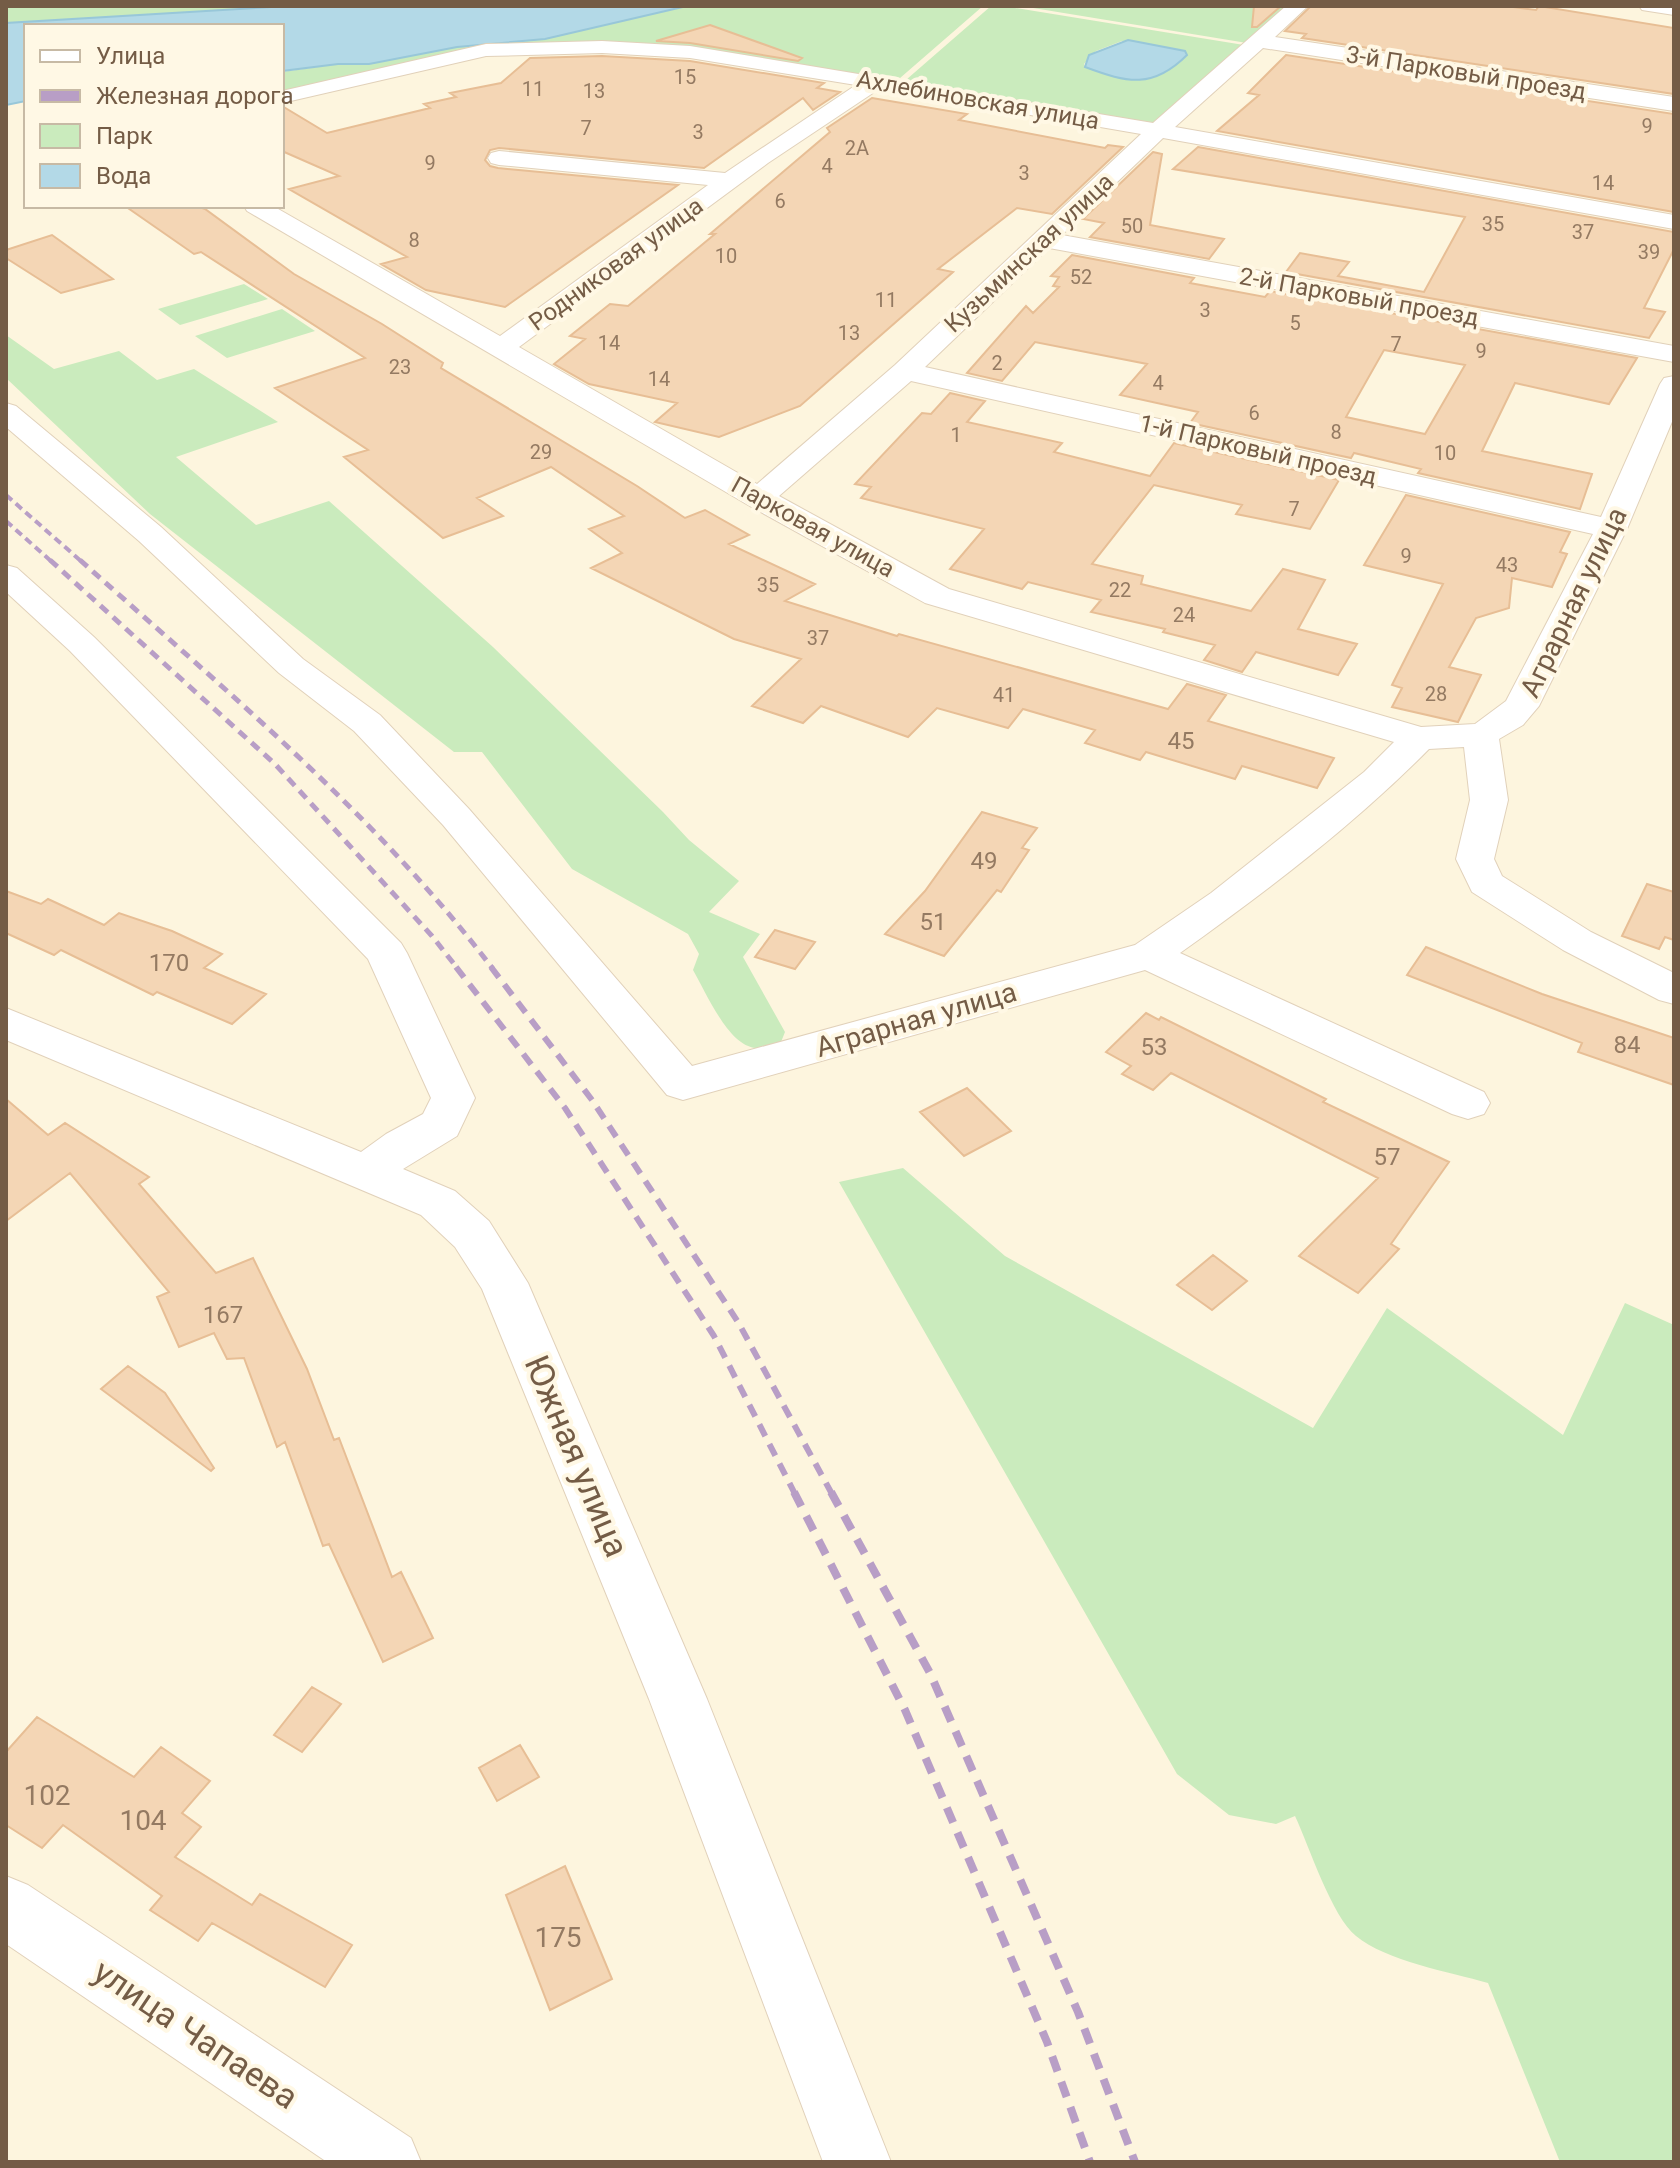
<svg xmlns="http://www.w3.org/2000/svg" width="1680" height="2168" viewBox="0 0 1680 2168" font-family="Roboto,sans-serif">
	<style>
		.green { fill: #caebbd; fill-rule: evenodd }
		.water { fill: #b3d9e7; stroke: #98c7d9; stroke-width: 2 }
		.building { fill: #f4d6b5; stroke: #e7be95; stroke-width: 2; fill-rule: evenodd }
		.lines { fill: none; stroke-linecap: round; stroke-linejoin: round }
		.minor-casing { stroke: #e1d1ba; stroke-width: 2 }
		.minor { fill: #fff; fill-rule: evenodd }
		.rail-far3 { stroke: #b89ec6; stroke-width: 4; stroke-dasharray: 8 5; stroke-linecap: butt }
		.rail-far2 { stroke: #b89ec6; stroke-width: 5; stroke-dasharray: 10 7; stroke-linecap: butt }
		.rail-far1 { stroke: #b89ec6; stroke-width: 6; stroke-dasharray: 13 9; stroke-linecap: butt }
		.rail { stroke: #b89ec6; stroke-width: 8; stroke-dasharray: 16 11; stroke-linecap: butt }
		.labels { text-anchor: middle; stroke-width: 8; stroke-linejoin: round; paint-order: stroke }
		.far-number-label { font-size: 20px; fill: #947a62 }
		.far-street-label { font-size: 24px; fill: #745c46; stroke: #fff8e5 }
		.number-label { font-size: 24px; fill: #947a62 }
		.street-label { font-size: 28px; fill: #745c46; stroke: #fff8e5 }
		.near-number-label { font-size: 28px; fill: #947a62 }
		.near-street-label { font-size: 34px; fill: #745c46; stroke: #fff8e5 }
	</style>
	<rect width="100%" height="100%" fill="#fdf5de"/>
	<path class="green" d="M6 6H289L6 23Z
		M687 6H983L892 85 668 46 495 47 282 96V72L338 64H369L457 47 545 39Z
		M991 6H1003L1244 45 1147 130 899 86ZM1122 41 1187 55C1151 90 1129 81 1085 67L1084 64 1096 51Z
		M1021 6H1286L1247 43Z
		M244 284 268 299 180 325 158 309Z
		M282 309 315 331 227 358 195 336Z
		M6 335 54 369 119 351 157 380 194 369 278 422 176 457 256 525 329 501 493 647 663 812 689 840 739 881 709 912 760 934 743 957 785 1032 781 1042C773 1044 763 1049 756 1048 728 1046 706 992 693 970L699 954 688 934 572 869 482 752H454L150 514 6 378Z
		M903 1168 1005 1256 1313 1428 1387 1308 1563 1435 1625 1303 1674 1325V2162H1560L1488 1983C1450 1972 1386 1961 1356 1936 1332 1917 1309 1846 1295 1816L1276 1824 1229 1815 1177 1774 839 1182Z"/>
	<path class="water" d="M289 6H687L545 39 457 47 369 64H338L282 71V26H26V101L6 105V23Z
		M1128 40 1185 51 1187 55C1153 89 1128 83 1085 67L1089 55Z"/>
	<path class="building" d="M1254 6H1281L1257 27H1252Z
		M1311 6H1506L1536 10 1539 6 1674 28V94L1302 38 1306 34 1285 31Z
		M710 25 802 58 798 61 690 43 656 41Z
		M1286 55 1674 114V212L1217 131 1259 95 1248 93Z
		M602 56 690 61 824 83 817 88 840 92 813 110 803 98 704 168 499 148 490 150 485 160 490 166 498 168 678 185 505 307 426 290 381 264 407 257 289 189 339 176 282 151V106L327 133 430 108 424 104 456 97 450 93 501 83 530 58Z
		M872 98 967 114 959 120 1105 148 1108 145 1123 147 1052 214 1017 208 938 269 953 272 800 406 719 437 655 422 677 403 589 384 554 364 585 339 570 336 610 304 628 306 715 234H710L830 132 827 128Z
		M1198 147 1674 232V249L1644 308 1665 312 1649 338 1286 272 1300 253 1349 262 1338 276 1424 292 1465 217 1173 169Z
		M1153 152 1162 154 1150 225 1224 239 1209 259 1090 237 1104 223 1083 219Z
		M125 206H197L205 209 294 274 382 324 443 363 441 368 637 486 685 518 705 510 749 535 729 544 815 584 785 601 897 636 899 634 1168 709 1187 684 1226 695 1208 721 1334 758 1317 788 1242 766 1235 779 1146 752 1140 760 1085 743 1095 730 1023 709 1008 728 937 708 908 737 821 706 803 723 752 706 801 659 734 639 591 568 622 553 589 529 624 516 551 467 477 498 503 516 443 538 344 457 368 450 275 388 365 358 201 252 194 254Z
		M52 235 113 279 61 293 6 258V250Z
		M1072 255 1194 278 1190 283 1265 297 1270 291 1637 358 1609 404 1515 383 1482 451 1592 474 1580 509 1418 473 1421 469 1354 453 1351 458 1190 423 1198 412 1120 395 1147 364 1035 342 1002 381 967 373 1026 306 1033 313 1059 287 1053 286 1059 277 1051 276ZM1384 350 1465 365 1425 434 1346 417Z
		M950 393 985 401 967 422 1062 443 1054 452 1150 476 1174 443 1339 480 1310 529 1236 514 1242 505 1154 485 1092 564 1143 576 1141 584 1251 611 1283 569 1325 580 1298 629 1357 644 1338 675 1256 652 1242 672 1204 660 1215 645 1163 632 1165 629 1091 612 1101 600 1028 582 1022 589 950 569 984 529 861 498 871 487 855 484 922 413 931 414Z
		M1406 495 1570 532 1560 552 1567 554 1552 587 1512 578 1509 608 1476 618 1449 667 1481 675 1458 722 1392 707 1402 688 1392 685 1443 584 1364 565Z
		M982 812 1037 828 1022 848 1029 850 1001 892 997 890 944 956 885 934 925 891Z
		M1647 884 1674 892V940L1665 937 1659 949 1622 936Z
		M6 891 41 904 48 899 104 925 119 913 172 931 222 954 204 968 266 994 232 1024 157 992 153 995 61 950 54 955 6 933Z
		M775 930 815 942 795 969 755 957Z
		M1426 947 1542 994 1674 1038V1085L1578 1052 1582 1043 1407 975Z
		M1146 1013 1159 1020 1161 1017 1326 1099 1323 1102 1449 1162 1391 1244 1399 1249 1358 1293 1299 1256 1378 1178 1171 1073 1153 1090 1122 1074 1131 1066 1106 1052Z
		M967 1088 1011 1131 964 1156 920 1112Z
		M6 1099 48 1135 65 1123 149 1177 139 1184 216 1273 253 1258 307 1369 334 1440 339 1438 392 1577 401 1572 433 1638 383 1662 329 1544 323 1546 285 1442 277 1447 244 1358 227 1359 214 1333 179 1347 157 1297 169 1292 70 1173 6 1221Z
		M1213 1255 1247 1281 1212 1310 1177 1285Z
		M128 1366 165 1393 214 1468 211 1471 101 1389Z
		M312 1687 341 1704 302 1752 274 1735Z
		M37 1717 134 1777 161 1747 210 1781 182 1813 201 1827 175 1857 252 1905 260 1894 352 1945 325 1987 212 1923 198 1941 150 1910 162 1896 63 1825 42 1848 6 1825V1752Z
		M520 1745 539 1777 497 1801 479 1768Z
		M565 1866 612 1979 550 2010 506 1895Z"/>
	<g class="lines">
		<defs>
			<path id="minor" d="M1286 6H1308L1275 37 1674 97V111L1263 48 1175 127 1674 215V229L1163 138 1062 235 1674 346V362L1049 248 925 367 1601 517 1660 384 1664 378 1674 376V417L1627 529 1539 706 1523 725 1499 739 1508 800 1494 859 1502 876 1591 932 1674 973V1004L1659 1000 1563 950 1472 892 1456 859 1470 800 1464 747 1429 749C1354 825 1267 891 1180 953L1484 1092 1490 1103 1484 1114 1468 1119 1452 1114 1145 970 683 1100 667 1095 443 825 354 731 279 673 139 541 6 427V403L16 406 161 527 303 659 380 715 469 809 692 1066 1135 945 1211 893 1364 772 1394 742 925 603 748 505 247 211 244 206H273L500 336 708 185 499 165 491 163 488 158 491 153 499 151 725 173 856 85 690 58 602 53 486 56 282 103V91L486 44 602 41 690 46 1153 123ZM879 89 1141 134 895 365 757 484 519 347 768 163ZM911 381 1593 534 1506 701 1475 724 1421 727 949 589 779 496Z
				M1639 6H1674V15L1642 10Z
				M6 565 17 568 94 637 401 943 407 953 475 1098 457 1136 403 1169 455 1191 489 1221 528 1283 707 1699 891 2162H823L649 1699 482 1289 455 1247 421 1215 6 1040V1008L361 1152 386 1134 423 1114 431 1098 368 959 70 651 6 592Z
				M6 1876 28 1885 411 2138 421 2162H327L6 1944Z"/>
		</defs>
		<use href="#minor" class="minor-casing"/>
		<use href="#minor" class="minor"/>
		<path class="rail-far3" d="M6 495 82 562
			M6 521 52 562"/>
		<path class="rail-far2" d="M50 560 275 764 432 936 458 969
			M80 560C224 689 376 815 493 969"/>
		<path class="rail-far1" d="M456 967 565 1108 714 1336 795 1494
			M491 967 592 1100 738 1322 832 1494"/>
		<path class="rail" d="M794 1492 905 1710 1047 2042 1090 2162
			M831 1492 930 1673 1078 2012 1135 2162"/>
	</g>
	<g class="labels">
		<g class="far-number-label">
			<text x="685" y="84">15</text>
			<text x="533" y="96">11</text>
			<text x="594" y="98">13</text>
			<text x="1647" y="133">9</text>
			<text x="586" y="135">7</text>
			<text x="698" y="139">3</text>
			<text x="857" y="155">2А</text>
			<text x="430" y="170">9</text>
			<text x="827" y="173">4</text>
			<text x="1024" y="180">3</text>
			<text x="1603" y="190">14</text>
			<text x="780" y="208">6</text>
			<text x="1493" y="231">35</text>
			<text x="1132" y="233">50</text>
			<text x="1583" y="239">37</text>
			<text x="414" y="247">8</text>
			<text x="1649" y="259">39</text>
			<text x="726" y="263">10</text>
			<text x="1081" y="284">52</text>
			<text x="886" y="307">11</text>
			<text x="1205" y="317">3</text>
			<text x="1295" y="330">5</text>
			<text x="849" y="340">13</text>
			<text x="609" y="350">14</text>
			<text x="1396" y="351">7</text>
			<text x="1481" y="358">9</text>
			<text x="997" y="370">2</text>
			<text x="400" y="374">23</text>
			<text x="659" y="386">14</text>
			<text x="1158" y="390">4</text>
			<text x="1254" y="420">6</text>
			<text x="1336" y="439">8</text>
			<text x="956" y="442">1</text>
			<text x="541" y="459">29</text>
			<text x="1445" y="460">10</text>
			<text x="1294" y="516">7</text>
			<text x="1406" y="563">9</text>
			<text x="1507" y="572">43</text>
			<text x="768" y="592">35</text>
			<text x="1120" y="597">22</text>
			<text x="1184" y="622">24</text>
			<text x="818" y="645">37</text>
			<text x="1436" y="701">28</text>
			<text x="1004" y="702">41</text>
		</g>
		<g class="far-street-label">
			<text transform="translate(1466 73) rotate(9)" y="8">3-й Парковый проезд</text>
			<text transform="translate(978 100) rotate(10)" y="8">Ахлебиновская улица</text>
			<text transform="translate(1029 253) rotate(-43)" y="8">Кузьминская улица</text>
			<text transform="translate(616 264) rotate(-36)" y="8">Родниковая улица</text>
			<text transform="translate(1359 297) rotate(10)" y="8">2-й Парковый проезд</text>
			<text transform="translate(1258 450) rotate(13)" y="8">1-й Парковый проезд</text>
			<text transform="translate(813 527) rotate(29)" y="8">Парковая улица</text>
		</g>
		<g class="number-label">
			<text x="1181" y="749">45</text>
			<text x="984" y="869">49</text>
			<text x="933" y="930">51</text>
			<text x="169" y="971">170</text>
			<text x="1627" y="1053">84</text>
			<text x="1154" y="1055">53</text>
			<text x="1387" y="1165">57</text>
			<text x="223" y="1323">167</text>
		</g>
		<g class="street-label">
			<text transform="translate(1573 602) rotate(-64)" y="10">Аграрная улица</text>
			<text transform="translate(916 1019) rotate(-16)" y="10">Аграрная улица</text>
		</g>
		<g class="near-number-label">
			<text x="47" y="1805">102</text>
			<text x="143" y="1830">104</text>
			<text x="558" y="1947">175</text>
		</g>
		<g class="near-street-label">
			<text transform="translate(577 1456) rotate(67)" y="12">Южная улица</text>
			<text transform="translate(196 2034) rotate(34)" y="12">улица Чапаева</text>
		</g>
	</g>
	<rect width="1680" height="2168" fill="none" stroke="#745c46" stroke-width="16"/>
	<rect x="24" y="24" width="260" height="184" fill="#fff8e5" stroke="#c7baa5" stroke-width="2"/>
	<rect x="40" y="50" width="40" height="12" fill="#ffffff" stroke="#c7baa5" stroke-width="2"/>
	<text x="96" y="64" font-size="24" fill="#745c46">Улица</text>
	<rect x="40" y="90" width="40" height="12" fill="#b89ec6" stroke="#c7baa5" stroke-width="2"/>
	<text x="96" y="104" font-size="24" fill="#745c46">Железная дорога</text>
	<rect x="40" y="124" width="40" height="24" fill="#caebbd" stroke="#c7baa5" stroke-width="2"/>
	<text x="96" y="144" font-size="24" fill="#745c46">Парк</text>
	<rect x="40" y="164" width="40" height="24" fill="#b3d9e7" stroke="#c7baa5" stroke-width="2"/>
	<text x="96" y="184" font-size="24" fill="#745c46">Вода</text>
</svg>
